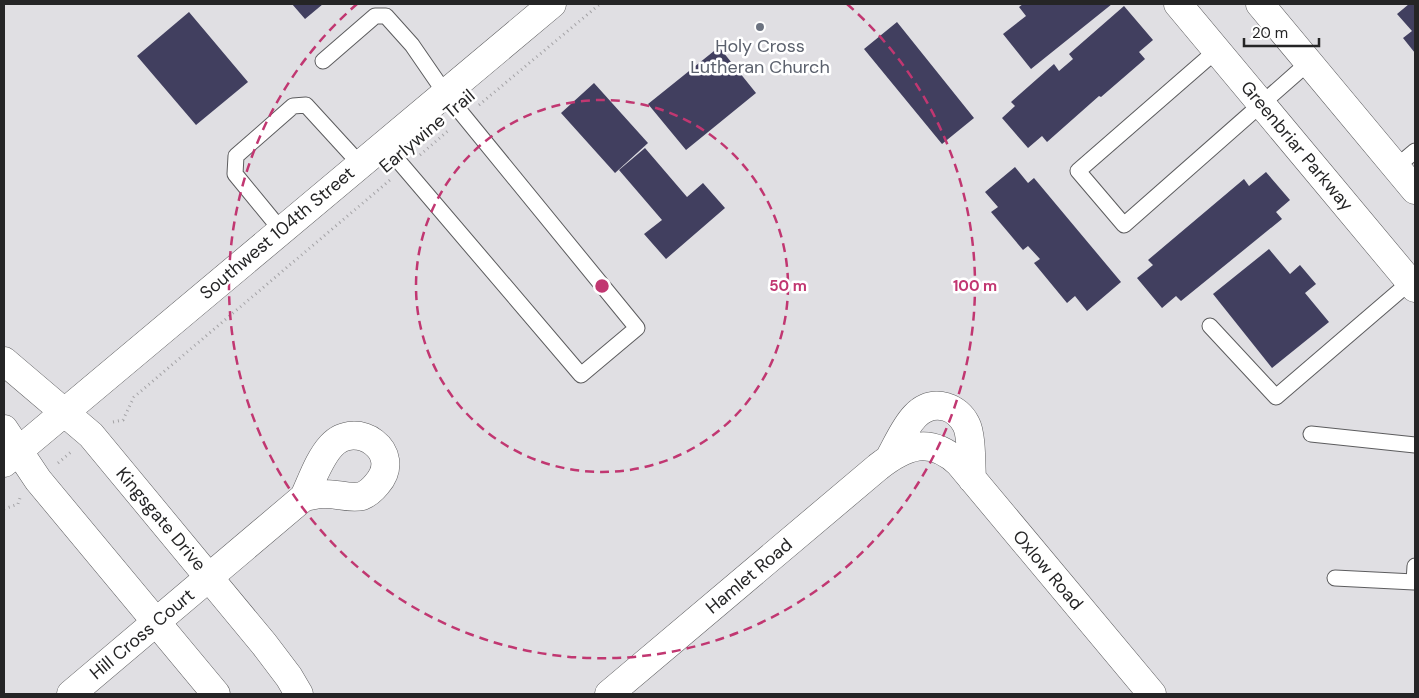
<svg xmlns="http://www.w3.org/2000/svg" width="1419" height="698" viewBox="0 0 1419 698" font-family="'DM Sans',sans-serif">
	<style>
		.building { fill: #413f5f }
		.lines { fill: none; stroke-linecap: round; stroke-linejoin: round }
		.lane-casing { stroke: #5c5c5e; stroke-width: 17 }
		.street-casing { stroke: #5c5c5e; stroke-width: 29 }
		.secondary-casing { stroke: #5c5c5e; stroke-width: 29 }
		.path { stroke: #a4a3a6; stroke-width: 3; stroke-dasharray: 1 4; stroke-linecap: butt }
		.lane { stroke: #fff; stroke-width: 15 }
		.street { stroke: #fff; stroke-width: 28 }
		.secondary { stroke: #fff; stroke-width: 28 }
		.ring { fill: none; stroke: #c13771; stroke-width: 2.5; stroke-dasharray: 9 6 }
		.worship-dot { fill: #6b7280; stroke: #fff; stroke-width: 2 }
		.labels { text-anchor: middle; stroke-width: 5; stroke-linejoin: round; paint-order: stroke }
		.worship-label { font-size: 18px; fill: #5b616d; stroke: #fff }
		.street-label { font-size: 18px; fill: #252526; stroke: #fff }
		.centre { fill: #c13771; stroke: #fff; stroke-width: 2.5 }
		.ring-label { font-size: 15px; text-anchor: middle; font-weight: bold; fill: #c13771; stroke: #fff; stroke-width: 5; stroke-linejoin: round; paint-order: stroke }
	</style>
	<rect width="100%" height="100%" fill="#e0dfe3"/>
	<path class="building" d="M292 4H323L305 19Z
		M1023 4H1112L1031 69 1003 34 1026 16 1019 7Z
		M1409 4H1415V53L1403 38 1412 31 1397 14Z
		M1124 6 1153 40 1139 52 1145 59 1101 97 1099 96 1047 142 1042 136 1028 148 1002 118 1015 106 1011 102 1054 64 1059 71 1073 59 1069 54Z
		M189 12 248 82 196 125 137 56Z
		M897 22 974 118 942 144 864 49Z
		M719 47 756 93 686 150 648 104Z
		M594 83 648 143 615 173 561 113Z
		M645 148 687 197 703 183 725 208 666 259 644 234 662 220 619 170Z
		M1015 167 1028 183 1034 178 1121 282 1087 311 1075 296 1067 303 1034 263 1040 259 1028 246 1023 250 991 212 998 207 985 192Z
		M1266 172 1290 200 1276 212 1282 219 1181 301 1176 296 1162 308 1137 278 1153 265 1148 260 1244 179 1249 186Z
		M1269 249 1290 274 1300 265 1316 284 1305 293 1329 322 1272 368 1213 294Z"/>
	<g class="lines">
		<defs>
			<path id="lane" d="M1217 50 1078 171 1124 225 1308 63
				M323 61 375 16H386L412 45 445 93 637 328 581 375 384 144
				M1396 167 1415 151
				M281 230 235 174 236 156 293 106 306 105 360 164
				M1210 326 1276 397 1410 282
				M1311 434 1415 445
				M1335 578 1414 582 1415 566"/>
			<path id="street" d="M1178 4 1415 288
				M1260 4 1415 190
				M890 457C902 436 915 398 946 407 954 409 962 416 966 424 972 435 971 465 972 479
				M71 694 304 497C312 480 319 459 331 446 356 418 405 452 377 484 373 489 367 494 362 496 349 499 336 493 323 494 317 494 311 496 304 497
				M609 694 878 467C906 445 930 436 959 463L1152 694"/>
			<path id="secondary" d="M4 361 91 435 264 644 289 677 299 694
				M4 429 38 480 216 694
				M4 463 552 4"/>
		</defs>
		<use href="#lane" class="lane-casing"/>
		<use href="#street" class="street-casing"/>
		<use href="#secondary" class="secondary-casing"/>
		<path class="path" d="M479 105 600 4
			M420 155 449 130
			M113 422 123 420 134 397 390 180
			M58 463 72 451
			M4 509 18 504 20 498"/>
		<use href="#lane" class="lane"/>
		<use href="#street" class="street"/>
		<use href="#secondary" class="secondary"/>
	</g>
	<g class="ring">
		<circle cx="602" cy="286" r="186"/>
		<path d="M847 4A373 373 0 1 1 357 4"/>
	</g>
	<circle class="worship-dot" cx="760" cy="27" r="5"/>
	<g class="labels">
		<g class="worship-label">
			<text x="760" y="52">Holy Cross<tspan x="760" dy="21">Lutheran Church</tspan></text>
		</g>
		<g class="street-label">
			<text transform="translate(427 131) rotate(-40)" y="6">Earlywine Trail</text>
			<text transform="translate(1297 146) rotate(50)" y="6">Greenbriar Parkway</text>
			<text transform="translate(277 233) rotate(-40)" y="6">Southwest 104th Street</text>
			<text transform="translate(161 519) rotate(50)" y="6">Kingsgate Drive</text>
			<text transform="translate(1048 570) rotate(50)" y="6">Oxlow Road</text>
			<text transform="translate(749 576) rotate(-40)" y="6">Hamlet Road</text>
			<text transform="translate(142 634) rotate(-40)" y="6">Hill Cross Court</text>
		</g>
	</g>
	<circle cx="602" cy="286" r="8" class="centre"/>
	<g class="ring-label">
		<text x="788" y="291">50 m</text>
		<text x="975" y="291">100 m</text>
	</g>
	<rect width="1419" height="698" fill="none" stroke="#252526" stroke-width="10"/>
	<path d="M1244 38v8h75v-8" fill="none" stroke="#252526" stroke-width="2.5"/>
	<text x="1252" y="38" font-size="15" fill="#252526" stroke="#ffffff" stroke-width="4" paint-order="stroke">20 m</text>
</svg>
